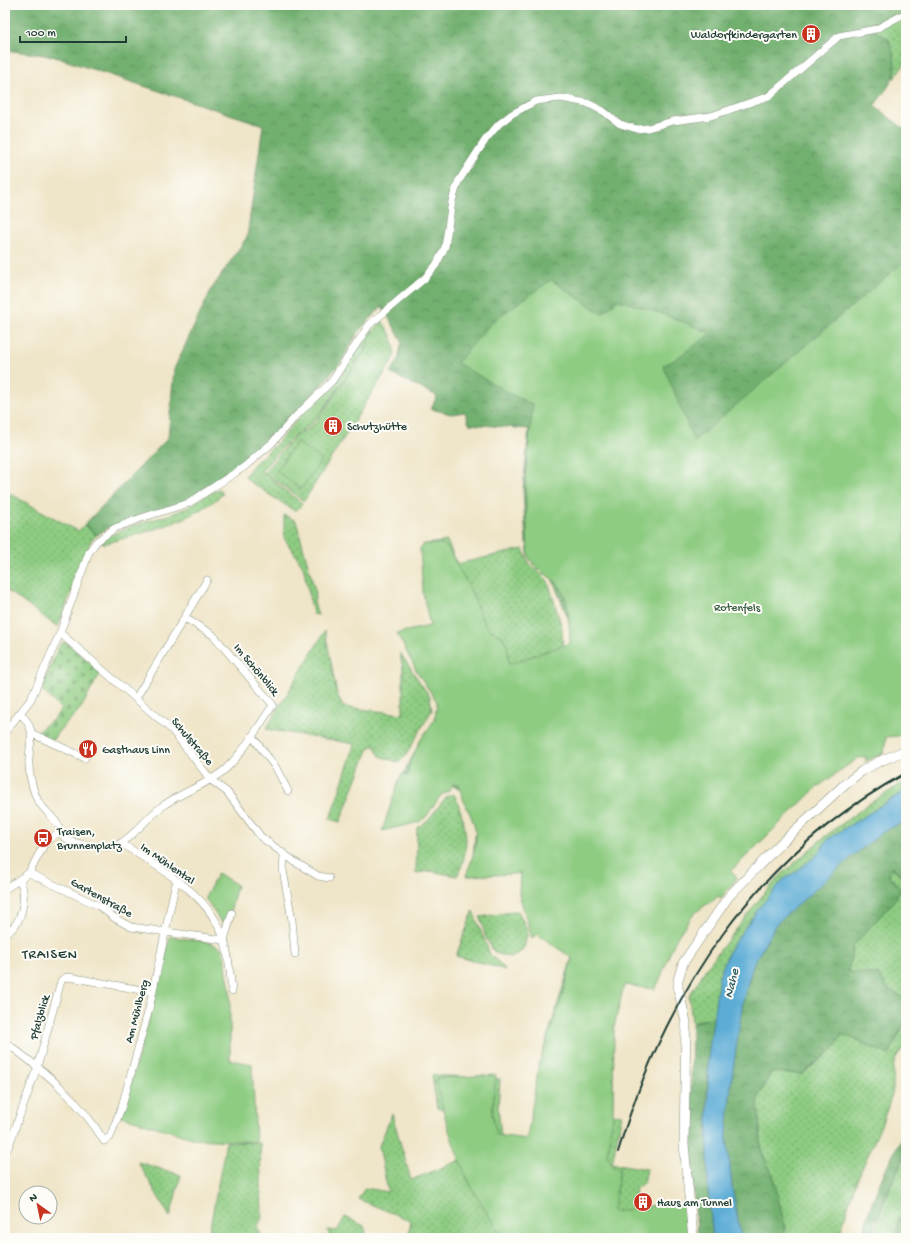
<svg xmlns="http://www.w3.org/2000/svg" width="911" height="1243" viewBox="0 0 911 1243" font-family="'Gochi Hand',sans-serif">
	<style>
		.grass { fill: url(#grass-dots); stroke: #56845b }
		.forest { fill: url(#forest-crowns); stroke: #487652 }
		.cemetery { fill: url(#cemetery-stones); stroke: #56845b }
		.green { fill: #8ecc82; stroke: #56845b }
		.water { fill: #5cacd6; stroke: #3e7485 }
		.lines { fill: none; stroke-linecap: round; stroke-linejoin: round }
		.minor-casing { stroke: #87917e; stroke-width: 8 }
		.major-casing { stroke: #87917e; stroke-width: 10 }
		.minor { stroke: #fff; stroke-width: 7 }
		.major { stroke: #fff; stroke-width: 9 }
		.rail { stroke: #1f3d34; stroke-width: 2 }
		.labels { text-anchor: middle; stroke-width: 4; stroke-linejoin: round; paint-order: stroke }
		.poi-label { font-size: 12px; fill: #1f3d34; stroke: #fdfcf7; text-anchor: start }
		.park-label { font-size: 12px; fill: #3b6148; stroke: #fdfcf7 }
		.street-label { font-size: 12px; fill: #1f3d34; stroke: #fdfcf7 }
		.water-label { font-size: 13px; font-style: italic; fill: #315e65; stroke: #fdfcf7 }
		.quarter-label { font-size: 14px; letter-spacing: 1px; fill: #1f3d34; stroke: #fdfcf7 }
	</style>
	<defs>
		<pattern id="grass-dots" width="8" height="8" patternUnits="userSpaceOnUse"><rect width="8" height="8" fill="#8ecc82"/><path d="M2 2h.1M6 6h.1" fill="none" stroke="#73a76b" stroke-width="1.8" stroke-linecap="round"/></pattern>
		<pattern id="forest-crowns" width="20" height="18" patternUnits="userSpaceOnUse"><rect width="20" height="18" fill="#72b070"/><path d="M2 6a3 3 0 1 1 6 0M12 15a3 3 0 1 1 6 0" fill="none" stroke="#5d905d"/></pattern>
		<pattern id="cemetery-stones" width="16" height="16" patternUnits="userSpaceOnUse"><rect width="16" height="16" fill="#8ecc82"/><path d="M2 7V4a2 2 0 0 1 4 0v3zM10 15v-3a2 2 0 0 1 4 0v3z" fill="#73a76b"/></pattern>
	</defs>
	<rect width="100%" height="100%" fill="#fdfcf7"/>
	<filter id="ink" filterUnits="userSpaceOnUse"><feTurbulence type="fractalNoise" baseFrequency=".025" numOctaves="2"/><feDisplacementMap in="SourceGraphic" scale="8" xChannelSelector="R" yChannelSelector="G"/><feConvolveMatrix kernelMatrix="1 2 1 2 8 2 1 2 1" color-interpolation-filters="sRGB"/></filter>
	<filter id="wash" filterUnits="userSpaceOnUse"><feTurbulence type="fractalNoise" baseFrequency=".012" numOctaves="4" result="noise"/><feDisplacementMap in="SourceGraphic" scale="16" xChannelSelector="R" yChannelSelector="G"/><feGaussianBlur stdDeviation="0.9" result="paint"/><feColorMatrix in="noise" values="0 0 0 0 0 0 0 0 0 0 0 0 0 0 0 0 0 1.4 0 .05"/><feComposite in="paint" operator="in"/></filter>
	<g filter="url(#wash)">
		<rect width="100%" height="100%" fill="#efe5c8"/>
		<path class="grass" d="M906 10V62L894 79 895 70 869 28Z
			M382 321C391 333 396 343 394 358L304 501 264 472 296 435 306 431 318 419 364 352 372 333Z
			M371 331H373L364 352 317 418 304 430 295 434 261 471 303 504 297 510H293L249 481 245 476 253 465 276 444 307 409 341 376 360 345Z
			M220 489 223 494C187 524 147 531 104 544L102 541C126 524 156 521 182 510 195 504 206 493 220 489Z
			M5 491 78 531 84 525 97 535 91 540 58 627 5 589Z
			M284 515 296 521 316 594 314 602 318 615 313 614 303 566 284 538Z
			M447 541 457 564 523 549 529 563 548 581 562 628 563 651 509 664 426 544Z
			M325 631 337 694 343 707 403 714V669L400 653 430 697 432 710 405 757 397 762 380 756 374 745 368 750 340 822 330 819 355 744 266 729Z
			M906 781V790L828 839 818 854 797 871 784 879 758 909 730 949 719 976 714 1017 692 1022 689 996 707 967 766 891 783 873 823 838 867 805Z
			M454 794C466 822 472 848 457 876L430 871 416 873 417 828 428 820 447 796Z
			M891 867 903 877 906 875V999L889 990 878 974 848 973 853 946 869 928Z
			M473 911 490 954 506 970 456 956Z
			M518 911 528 931 524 948 518 954 510 957 495 953 486 938 480 917Z
			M573 954 623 981 607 1061 601 1113 622 1115 612 1163 647 1169 644 1183 636 1188 635 1197 638 1208 687 1238H398V1234H409L411 1221 358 1199 365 1188 388 1192 379 1146 392 1114 411 1180 478 1153 464 1116 437 1108 432 1075 500 1079 498 1107 501 1136 524 1139 525 1163 530 1148 542 1055Z
			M906 1018V1046C886 1066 897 1072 892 1094 883 1126 866 1157 854 1188 848 1204 844 1221 839 1238H782L785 1229 774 1178 761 1150 758 1098 771 1072 803 1074 835 1047 842 1034 899 1035Z
			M226 1142 260 1143 262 1218 257 1227 263 1238H208Z
			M906 1155V1202L897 1223V1238H874C878 1210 893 1180 906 1155Z
			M138 1162 181 1175 170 1217Z
			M345 1217 364 1226 367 1238H330L328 1230 337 1231Z"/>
		<path class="forest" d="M5 5H906V10L870 28 888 38C902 72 894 79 874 106L906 130V655L523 873 467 876 473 856 476 827 462 791 451 785 401 776 404 774 407 766 440 712 462 690 571 653 570 623 552 578 534 560 526 542 523 489 529 429 469 424 465 412 451 414 431 409 437 396 390 373 398 361 402 341 382 306 359 331 341 362 324 382 270 441 235 468 182 503 108 528 97 535 84 525 168 438 174 369 211 290 247 237 263 125 52 56 5 50Z
			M906 821V875L903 877 892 867 889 875 901 890 893 902 853 946 848 972 878 974 889 990 906 999V1018L889 1055 842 1034 835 1047 802 1074 771 1072 758 1098 761 1150 774 1178 785 1229 782 1238H741L732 1187 727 1136 731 1084 743 1001 753 965 776 924 855 854 883 832Z
			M714 1017 708 1058 707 1095 708 1190 713 1238H698L690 1155 692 1023Z
			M906 1130V1151L875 1221 873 1238H863C869 1200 888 1164 906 1130Z
			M906 1205V1238H898V1223Z"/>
		<path class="cemetery" d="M63 642 67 643 101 672 81 708 57 733 52 741 37 732 55 718 61 709 41 689 58 648Z"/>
		<path class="green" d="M906 260V733L898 736 886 737 884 753 865 762 867 757 858 758 816 788 731 871 737 878 721 898 718 896C713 902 709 902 703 907 696 911 689 920 684 927 670 944 666 970 655 989L624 985 614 1027 613 1116 607 1155 613 1167H620L613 1212 649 1206 686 1203 689 1238H487L499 1232C490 1216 478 1201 470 1184 455 1153 442 1112 436 1078L496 1075 492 1114 497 1135 527 1139 539 1064 562 997 572 958 537 934 532 938 519 894 520 872 516 874 466 876C471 861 479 844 475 828 471 812 461 800 459 784H453L449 791 441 795 426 817 419 822 382 831 401 774 408 776 409 764 421 739 435 719 437 702 416 670 397 633 430 626 423 593 420 548 424 544H443L448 548 471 591 484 624 490 630 503 637 507 645 509 664 570 643V637C568 621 570 595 557 583 546 573 535 570 528 556L525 478 533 404 516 397 457 363 493 321 551 280 602 314 618 300C650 309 681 320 711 334L671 362 663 365 694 441Z
			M297 442 322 460 301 489 276 471Z
			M218 873 237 885 228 921 221 922 205 898Z
			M170 936 211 943 223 949 230 989V1060L252 1064 256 1142 195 1139 121 1116 151 1012Z"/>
		<path class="water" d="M906 790V821L883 832 855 854 776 924 753 965 743 1001 731 1084 727 1136 732 1187 741 1238H713L708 1190V1058L719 976 730 949 758 909 784 879 797 871 818 854 828 839Z"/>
	</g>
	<g filter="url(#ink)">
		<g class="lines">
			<defs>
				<path id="minor" d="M60 633 172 730 211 780 227 792 261 837 295 862 318 876 329 878
					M136 698 207 580
					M20 713C37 730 30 738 29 758 28 770 32 788 37 799 42 809 52 815 58 825 60 830 61 834 65 838 74 845 112 850 121 843 137 833 148 816 164 805 182 792 204 786 222 772 240 758 260 724 273 705L213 635 185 618
					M5 732 31 699 60 633 89 552 96 542 115 528 141 518 189 503 244 467 272 443 294 418 332 381 369 325 425 278 436 265 445 247 452 201 458 182 486 139 499 124 512 114 536 101 561 98 587 103 603 111 620 124 637 129 648 128 673 121 711 116 769 96 839 36 876 29 906 13
					M33 734 85 758
					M252 736 276 768 288 791
					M121 843C160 869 208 892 224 939 229 955 230 974 232 991
					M284 856 283 870 292 920 295 954
					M29 873 99 906 116 919 131 927 224 940
					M5 889 29 873 46 841 60 832
					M5 933C23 926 27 896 20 880
					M224 940 232 913
					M5 1042C43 1070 80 1100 104 1141L110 1137 122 1106 149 1009 175 886 178 881
					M8 1148 37 1068 61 981 64 978 69 977 153 992"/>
				<path id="major" d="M693 1238 684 1144 686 1022 678 988V980L683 963 729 896 779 845 845 784 862 771 876 763 906 750"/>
			</defs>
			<use href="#minor" class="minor-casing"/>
			<use href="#major" class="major-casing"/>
			<use href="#minor" class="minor"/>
			<use href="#major" class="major"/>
			<path class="rail" d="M618 1152C665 992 756 855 906 773"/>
		</g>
	</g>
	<defs>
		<symbol id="building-disc" viewBox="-11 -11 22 22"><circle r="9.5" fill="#c8321e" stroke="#fdfcf7"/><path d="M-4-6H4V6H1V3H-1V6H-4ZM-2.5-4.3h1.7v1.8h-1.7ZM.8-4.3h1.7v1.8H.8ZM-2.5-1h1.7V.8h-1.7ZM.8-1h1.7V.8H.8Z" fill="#fff"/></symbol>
		<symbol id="restaurant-disc" viewBox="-11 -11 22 22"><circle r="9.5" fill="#c8321e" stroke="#fdfcf7"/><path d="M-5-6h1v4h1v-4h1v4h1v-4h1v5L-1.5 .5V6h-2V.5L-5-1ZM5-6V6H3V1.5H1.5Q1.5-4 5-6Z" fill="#fff"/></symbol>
		<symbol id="bus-disc" viewBox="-11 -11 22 22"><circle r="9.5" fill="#c8321e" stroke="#fdfcf7"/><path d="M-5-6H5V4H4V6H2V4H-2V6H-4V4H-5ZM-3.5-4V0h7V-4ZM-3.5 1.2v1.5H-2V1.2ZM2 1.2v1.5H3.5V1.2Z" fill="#fff"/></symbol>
	</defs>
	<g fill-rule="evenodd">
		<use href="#building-disc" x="800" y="23" width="22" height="22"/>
		<use href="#building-disc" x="322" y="415" width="22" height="22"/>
		<use href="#restaurant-disc" x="77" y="738" width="22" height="22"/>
		<use href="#bus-disc" x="32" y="827" width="22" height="22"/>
		<use href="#building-disc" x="632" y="1191" width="22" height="22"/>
	</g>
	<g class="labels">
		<g class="poi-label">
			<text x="797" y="38" text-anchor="end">Waldorfkindergarten</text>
			<text x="347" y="430">Schutzhütte</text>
			<text x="102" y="753">Gasthaus Linn</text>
			<text x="57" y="835">Traisen,<tspan x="57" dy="14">Brunnenplatz</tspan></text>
			<text x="657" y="1206">Haus am Tunnel</text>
		</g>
		<g class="park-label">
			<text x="737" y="611">Rotenfels</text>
		</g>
		<g class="street-label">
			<text transform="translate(257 669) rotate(50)" y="4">Im Schönblick</text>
			<text transform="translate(193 741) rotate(50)" y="4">Schulstraße</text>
			<text transform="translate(168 863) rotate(35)" y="4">Im Mühlental</text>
			<text transform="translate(102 897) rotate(29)" y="4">Gartenstraße</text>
			<text transform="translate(136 1011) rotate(-75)" y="4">Am Mühlberg</text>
			<text transform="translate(39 1017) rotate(-74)" y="4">Pfalzblick</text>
		</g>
		<g class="water-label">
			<text transform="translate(730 983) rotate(-77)" y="5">Nahe</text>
		</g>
		<g class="quarter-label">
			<text x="50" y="958">TRAISEN</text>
		</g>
	</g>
	<rect width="911" height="1243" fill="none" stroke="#fdfcf7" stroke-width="20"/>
	<g transform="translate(38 1205) rotate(327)"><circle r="19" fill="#fdfcf7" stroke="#a4b0a9"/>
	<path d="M0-3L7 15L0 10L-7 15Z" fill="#c8321e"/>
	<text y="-6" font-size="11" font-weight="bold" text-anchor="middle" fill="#1f3d34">N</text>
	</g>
	<path d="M20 36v6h106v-6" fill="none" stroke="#1f3d34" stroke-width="2"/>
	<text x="26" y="36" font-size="12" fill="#1f3d34" stroke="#fdfcf7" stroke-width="3" paint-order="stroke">100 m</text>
</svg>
